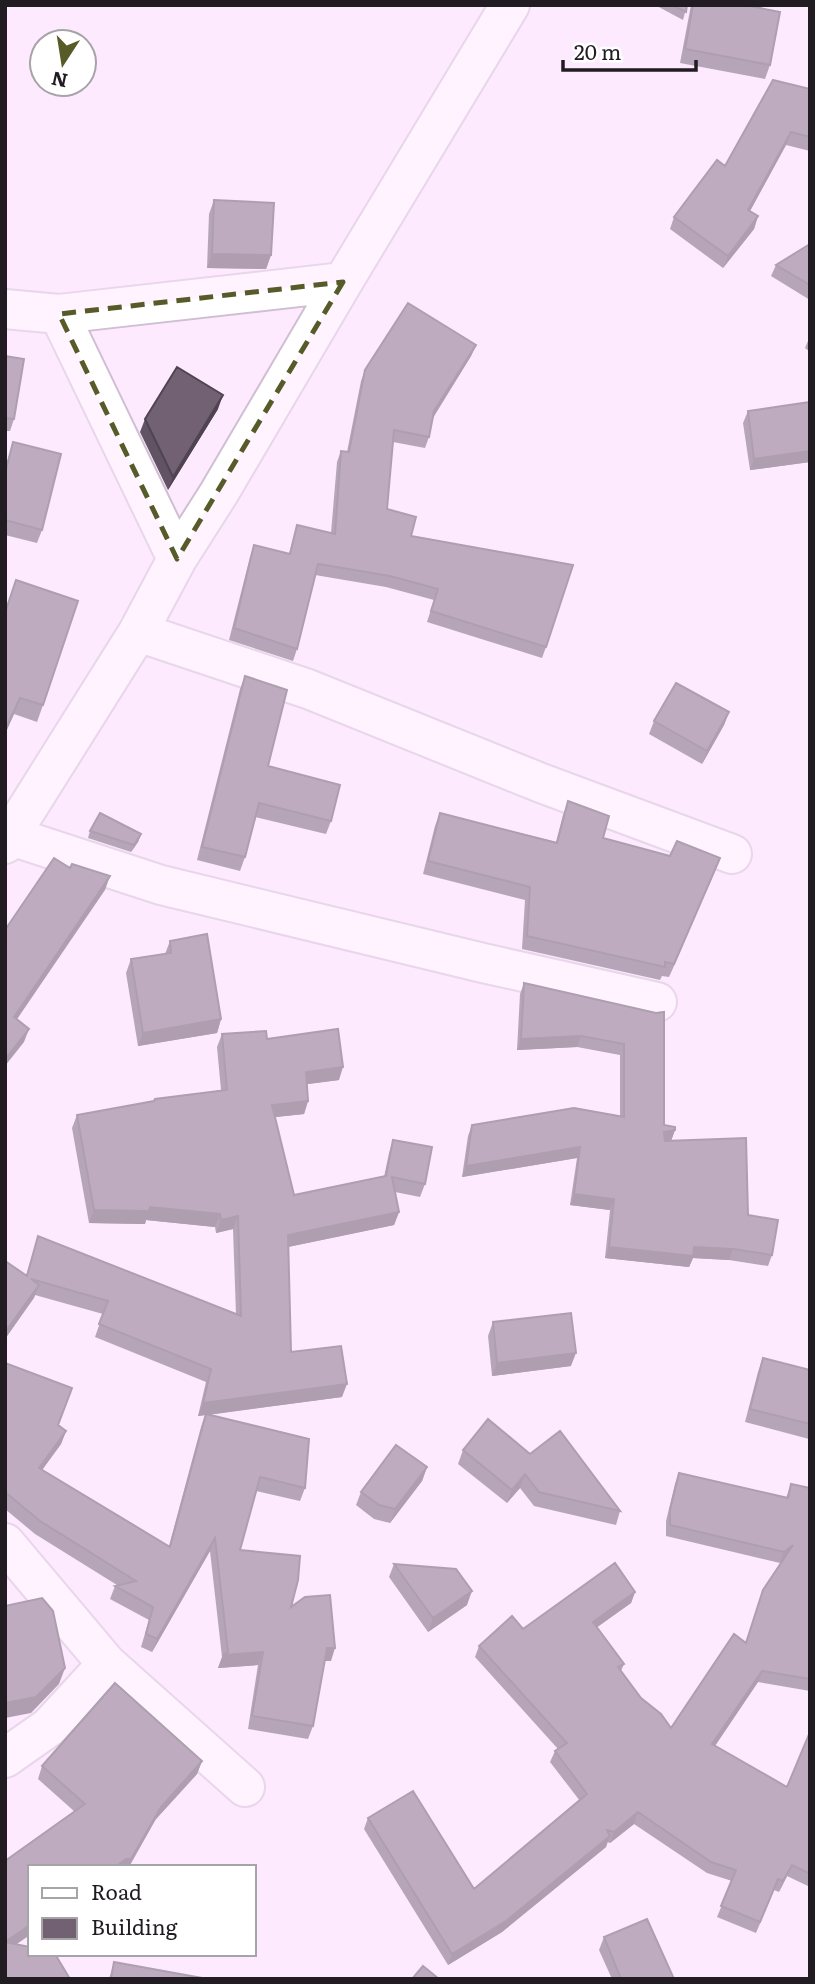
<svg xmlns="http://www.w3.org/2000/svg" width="815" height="1984" viewBox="0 0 815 1984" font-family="Literata,serif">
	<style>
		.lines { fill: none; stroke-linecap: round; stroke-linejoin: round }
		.minor-casing { stroke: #d0bed2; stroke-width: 42 }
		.minor { stroke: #fff; stroke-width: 38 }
		.wall { fill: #615363 }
		.shaded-wall { fill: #4f4450 }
		.building { fill: #716173; stroke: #4f4450; stroke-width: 2 }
		.marked { fill: none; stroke: #575b29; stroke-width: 5; stroke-dasharray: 14 9; stroke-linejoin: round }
	</style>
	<rect width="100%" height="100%" fill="#fdeaff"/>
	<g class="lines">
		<defs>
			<path id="minor" d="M5 309 59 314 343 282
				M59 314 177 559
				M138 632 308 689 541 783 732 854
				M11 836 161 885 483 963 657 1002
				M5 844 138 632 177 559 219 493 343 282 510 5
				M5 1543 107 1664 245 1787
				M5 1758 49 1727 107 1664"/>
		</defs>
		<use href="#minor" class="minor-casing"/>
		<use href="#minor" class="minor"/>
	</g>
	<path class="wall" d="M655 5H687L683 20Z
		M691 5H745L770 65 765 79 680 63Z
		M810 89V151L786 145 750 211 758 216 754 229 723 268 670 229 674 217 725 166Z
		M214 200 271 255 266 269 207 268 209 214Z
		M810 244V300L771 276 776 265Z
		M810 336V352L805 348Z
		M476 345 471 356 433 418 429 437 425 448 393 442 387 509 411 536 546 647 542 658 427 622 434 600 386 587 315 575 297 649 293 661 229 640 250 557 254 545 289 554 297 525 331 533 337 462 341 451 347 452 361 381 365 370Z
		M5 356 14 419 10 431H5Z
		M810 402V462L750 470 743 423 748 411Z
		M218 409 168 490 140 432 145 419Z
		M13 442 42 530 37 543 5 535V468Z
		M5 612 43 705 37 722 14 714 5 734Z
		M245 676 268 766 331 821 326 834 255 817 245 857 240 871 197 860 240 689Z
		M729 712 724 725 702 764 649 734 654 721Z
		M568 801 603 838 670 856 720 858 669 977 662 976 660 980 522 949 525 900 423 874 435 826 440 813 556 842 563 815Z
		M90 831 141 834 138 842 131 852 88 838Z
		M170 941 221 1019 217 1033 138 1046 126 973 131 959 165 954Z
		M524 983 656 1013 664 1125 675 1130 671 1141 748 1215 772 1255 768 1266 729 1260 693 1258 689 1267 605 1258 610 1210 570 1205 577 1158 462 1177 468 1136 472 1125 620 1116V1055L577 1047 517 1050 520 994Z
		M222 1034 267 1039 339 1080 307 1084 308 1101 304 1114 275 1117 294 1195 384 1177 389 1153 393 1140 425 1184 420 1197 395 1192 399 1212 394 1225 288 1247 291 1352 342 1397 208 1415 305 1488 300 1501 256 1491 240 1550 291 1607 331 1661H325L313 1726 308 1739 248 1729 258 1665 218 1668 222 1657 210 1551 152 1652 141 1647 149 1620 110 1599 115 1586 117 1585 35 1534 5 1509V1363L59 1425 66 1431 61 1444 42 1470 169 1546 201 1427 205 1415 198 1416 206 1382 95 1337 103 1314 35 1295 5 1339V1261L26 1276 38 1236 236 1314 233 1229 216 1233 215 1227 146 1220 145 1224 89 1223 72 1128 77 1115 221 1090 217 1047Z
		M493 1322 571 1366 492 1376 488 1336Z
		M763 1358 810 1370 809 1439 745 1422 758 1372Z
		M463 1450 530 1454 620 1511 616 1525 534 1506 520 1488 507 1503 458 1464Z
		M427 1467 422 1481 390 1523 374 1519 356 1505 361 1492Z
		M679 1473 786 1498 791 1484 810 1488V1691L758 1682 715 1746 787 1787 810 1732V1887L787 1876 779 1892 774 1890 756 1933 717 1917 732 1881 707 1873 634 1824 610 1843 607 1842 606 1847 502 1932 448 1965 364 1829 368 1818 474 1889 580 1801 550 1762 555 1751 558 1749 475 1657 479 1646 523 1629 635 1592 631 1603 597 1627 624 1664 621 1671 641 1698 671 1728 746 1642 782 1561 780 1563 666 1536V1521L675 1484Z
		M394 1564 467 1605 428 1632 389 1577Z
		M202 1761 197 1774 156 1819 16 1944 5 1979V1861L75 1812 38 1779 42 1766Z
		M604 1937 674 1979H612L599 1950Z
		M114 1962 203 1979H109Z"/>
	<path class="shaded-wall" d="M791 132 786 145 744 222 748 210Z
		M758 216 754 229 723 268 728 256Z
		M212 254 271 255 266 269 207 268Z
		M476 345 471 356 430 422 434 411Z
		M223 395 218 409 168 490 173 477Z
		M810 451V462L750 470 754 459Z
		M20 698 14 714 5 734V730Z
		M729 712 724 725 702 764 707 751Z
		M141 834 138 842 131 852 134 845Z
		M720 858 715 871 669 977 674 964Z
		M110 876 105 890 9 1031 14 1017Z
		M221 1019 217 1033 138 1046 143 1033Z
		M29 1029 24 1042 5 1066V1059Z
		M581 1036 577 1047 517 1050 521 1039Z
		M343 1067 339 1080 301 1085 306 1072Z
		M308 1101 304 1114 267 1118 272 1105Z
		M675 1130 671 1141 661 1143 664 1132Z
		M580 1147 577 1158 462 1177 466 1166Z
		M574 1194 614 1199 610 1210 570 1205Z
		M150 1207 220 1214 215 1227 146 1220 145 1224 89 1223 94 1210Z
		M399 1212 394 1225 283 1248 288 1235Z
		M238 1216 233 1229 216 1233 221 1220Z
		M609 1247H694L733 1249 729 1260 693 1258 689 1267 605 1258Z
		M39 1285 34 1298 5 1339V1332Z
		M576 1353 571 1366 492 1376 497 1363Z
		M347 1384 342 1397 198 1416 203 1403Z
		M66 1431 61 1444 34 1481 39 1468Z
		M427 1467 422 1481 390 1523 395 1509Z
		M525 1474 520 1488 507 1503 512 1490Z
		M215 1538 210 1551 152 1652 157 1639Z
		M793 1545 789 1557 780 1563 784 1552Z
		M472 1591 467 1605 428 1632 433 1618Z
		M635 1592 631 1603 589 1633 593 1622Z
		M327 1648H335L331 1661H322Z
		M263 1652 258 1665 218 1668 223 1655Z
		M65 1668 59 1684 31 1713 5 1718V1703Z
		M762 1671 758 1682 708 1756 712 1744Z
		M202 1761 197 1774 156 1819 129 1867H115L161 1807Z
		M638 1812 634 1824 610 1843 614 1832Z
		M610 1836 606 1847 502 1932 448 1965 452 1954Z
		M792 1865 787 1876 779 1892 783 1881Z
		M30 1925V1935L5 1952V1942Z"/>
	<path class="building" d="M672 5H687L686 12Z
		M693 5H745L780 12 770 65 685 49Z
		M773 80 810 89V137L791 132 748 210 758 216 728 256 674 217 717 160 725 166Z
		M214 200 274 203 271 255 212 254Z
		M810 244V285L776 265Z
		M408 303 476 345 434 411 429 437 394 430 387 509 416 517 411 536 573 565 546 647 431 611 438 589 390 576 318 564 297 649 234 628 254 545 290 554 297 525 335 534 341 451 349 452 365 370Z
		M5 356 24 359 14 419 5 418Z
		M177 367 223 395 173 477 145 419Z
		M810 402V451L754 459 748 411Z
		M13 442 61 454 42 530 5 520V474Z
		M16 580 78 601 43 705 20 698 5 730V613Z
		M245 676 287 690 268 766 340 785 331 821 259 803 245 857 202 847Z
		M676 683 729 712 707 751 654 721Z
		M568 801 609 816 603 838 670 856 677 841 720 858 674 964 665 962V967L527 936 530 887 428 861 440 813 557 843Z
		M100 813 141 834 134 845 90 831Z
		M54 858 70 868 72 864 110 876 14 1017 29 1029 5 1059V930Z
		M207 934 221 1019 143 1033 131 959 171 953 170 941Z
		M524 983 656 1013 664 1012V1125L675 1127V1130L664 1132 665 1141 746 1138 748 1215 778 1220 772 1255 733 1249 694 1247 693 1256 609 1247 614 1199 574 1194 580 1147 466 1166 472 1125 574 1108 624 1117V1044L581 1036 521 1039Z
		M338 1029 343 1067 306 1072 308 1101 272 1105 294 1195 386 1176 393 1140 432 1147 425 1184 392 1177 399 1212 288 1235 291 1352 341 1346 347 1384 203 1403 211 1369 99 1324 108 1301 31 1279 39 1285 5 1332V1261L27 1276 38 1236 241 1316 238 1216 221 1220 220 1214 150 1207 149 1211 94 1210 77 1115 154 1101 155 1099 227 1090 222 1034 266 1031 267 1039Z
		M571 1313 576 1353 497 1363 493 1322Z
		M763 1358 810 1370V1424L750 1409Z
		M5 1363 72 1388 58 1425 66 1431 39 1468 170 1547 206 1414 309 1439 305 1488 260 1477 240 1550 300 1556 298 1580 291 1607 305 1597 330 1595 335 1648H327L313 1726 252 1716 263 1652 223 1655 228 1652 215 1538 157 1639 146 1634 153 1607 115 1586 136 1581 40 1521 5 1492Z
		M488 1419 530 1454 560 1431 620 1511 539 1492 525 1474 512 1490 463 1450Z
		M396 1445 427 1467 395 1509 379 1505 361 1492Z
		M679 1473 788 1498 791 1484 810 1488V1679L762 1671 712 1744 787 1787 810 1732V1874L792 1865 783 1881 778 1879 760 1922 721 1906 736 1870 711 1862 638 1812 614 1832 607 1830 610 1836 506 1921 452 1954 368 1818 413 1791 474 1889 587 1794 555 1751 567 1743 479 1646 512 1616 523 1629 615 1563 635 1592 593 1622 624 1664 618 1667 641 1698 661 1714 671 1728 734 1634 746 1643 763 1590 793 1545 784 1552 670 1525V1510Z
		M394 1564 456 1569 472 1591 433 1618Z
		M42 1598 53 1611 65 1668 36 1697 5 1703V1606Z
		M115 1683 202 1761 161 1807 131 1859H126L115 1867H30V1925L5 1942V1861L85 1804 42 1766Z
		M647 1919 674 1979H621L604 1937Z
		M5 1942 30 1947V1954H55L70 1979H5Z
		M114 1962 202 1978 203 1979H111Z
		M423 1966 439 1979H412Z"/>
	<path d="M0 0H815V1984H0ZM343 282 177 559 59 314Z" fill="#fdeaff" fill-opacity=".55" fill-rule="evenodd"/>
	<path class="marked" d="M343 282 177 559 59 314Z"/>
	<rect width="815" height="1984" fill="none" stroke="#211b22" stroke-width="14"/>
	<rect x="28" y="1865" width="228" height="91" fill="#ffffff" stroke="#a6a4a7" stroke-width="2"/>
	<rect x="42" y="1888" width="35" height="10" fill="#ffffff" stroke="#a6a4a7" stroke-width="2"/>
	<text x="91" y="1900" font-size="21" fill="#211b22">Road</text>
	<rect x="42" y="1918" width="35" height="21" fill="#716173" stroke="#a6a4a7" stroke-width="2"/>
	<text x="91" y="1935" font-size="21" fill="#211b22">Building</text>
	<g transform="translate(63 63) rotate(192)"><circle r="33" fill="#ffffff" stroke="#a6a4a7" stroke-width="2"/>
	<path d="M0-5L12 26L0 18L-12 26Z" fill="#575b29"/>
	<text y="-10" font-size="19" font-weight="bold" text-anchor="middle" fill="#211b22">N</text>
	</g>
	<path d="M563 60v10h133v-10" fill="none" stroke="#211b22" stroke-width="3.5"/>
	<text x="574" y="60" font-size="21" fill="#211b22" stroke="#ffffff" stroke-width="5" paint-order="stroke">20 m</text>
</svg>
